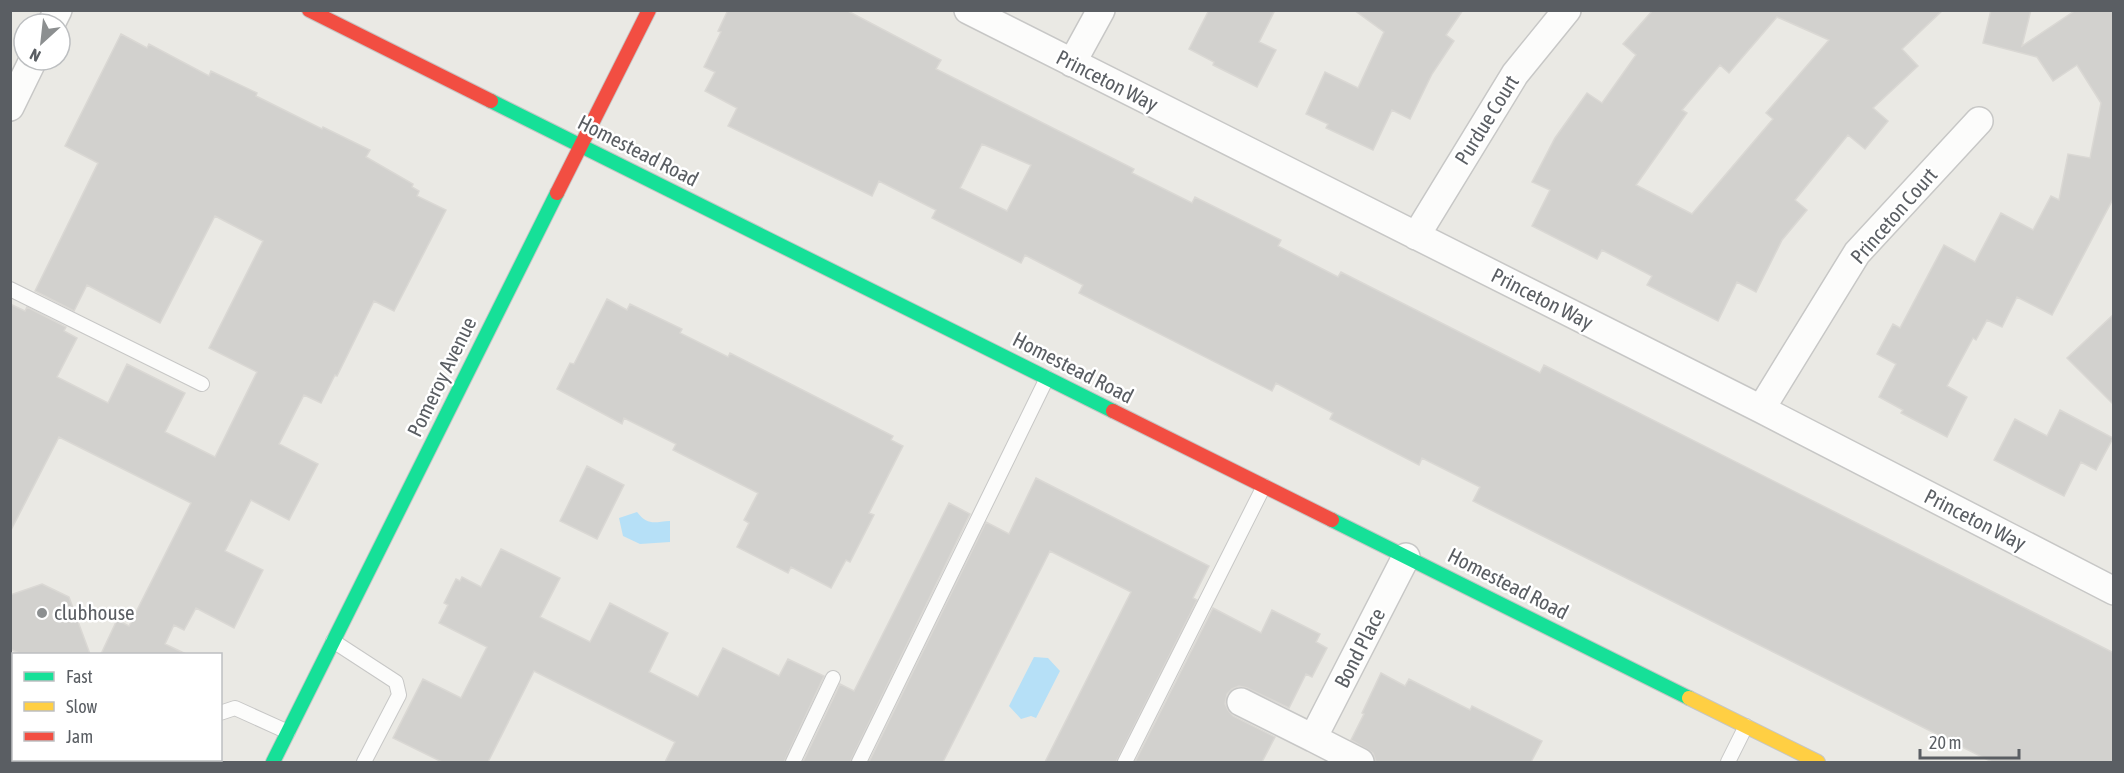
<svg xmlns="http://www.w3.org/2000/svg" width="2124" height="773" viewBox="0 0 2124 773" font-family="'Asap Condensed',sans-serif">
	<style>
		.water { fill: #b6e0f7 }
		.building { fill: #d2d1ce; stroke: #dad8d4; stroke-width: 1.5; fill-rule: evenodd }
		.lines { fill: none; stroke-linecap: round; stroke-linejoin: round }
		.lane-casing { stroke: #c7c7c6; stroke-width: 16 }
		.street-casing { stroke: #c7c7c6; stroke-width: 30 }
		.fast-casing { stroke: #c5c6c5; stroke-width: 16 }
		.slow-casing { stroke: #c5c6c5; stroke-width: 16 }
		.jam-casing { stroke: #c5c6c5; stroke-width: 16 }
		.lane { stroke: #fcfcfb; stroke-width: 14 }
		.street { stroke: #fcfcfb; stroke-width: 27 }
		.fast { stroke: #16e098; stroke-width: 14 }
		.slow { stroke: #ffcf43; stroke-width: 14 }
		.jam { stroke: #f24e42; stroke-width: 14 }
		.poi-dot { fill: #8c8f90; stroke: #fff; stroke-width: 2 }
		.labels { text-anchor: middle; stroke-width: 5; stroke-linejoin: round; paint-order: stroke }
		.street-label { font-size: 21px; fill: #5a5e63; stroke: #fff }
		.poi-label { font-size: 21px; fill: #5a5e63; stroke: #fff; text-anchor: start }
	</style>
	<rect width="100%" height="100%" fill="#eae9e4"/>
	<path class="water" d="M637 512C648 526 654 522 670 521V542L640 544 623 536 619 518Z
		M1034 657 1048 658 1060 671 1036 718 1031 716 1021 719 1009 706Z"/>
	<path class="building" d="M728 10H846L941 60 936 69 1134 169 1132 173 1192 203 1195 197 1281 240 1278 246 1338 277 1341 272 1540 373 1544 365 2114 653V762H1992L1473 501 1480 487 1422 458 1419 465 1330 419 1333 413 1276 383 1272 391 1079 293 1083 285 1025 255 1021 263 932 218 936 210 879 181 872 196 728 126 737 108 705 91 715 72 704 67 721 32 718 31ZM982 144 1031 165 1007 211 960 188Z
		M1209 10H1275L1259 42 1276 50 1257 87 1213 65 1214 62 1189 49Z
		M1354 10H1463L1446 35 1454 41 1432 74 1410 119 1392 110 1373 150 1326 128 1328 124 1306 114 1325 72 1358 88 1384 32Z
		M1653 10H1943L1902 49 1918 66 1873 108 1888 121 1865 149 1848 135 1795 200 1807 210 1782 240 1756 292 1737 282 1718 321 1647 285 1652 276 1602 250 1597 259 1532 226 1550 190 1532 182 1555 138 1587 93 1602 103 1636 55 1623 44ZM1777 17 1829 40 1766 113 1773 119 1692 214 1636 185 1687 113 1682 110 1720 65 1729 73Z
		M1991 10H2031L2022 46 2076 10H2114V197L2052 315 2017 297 2002 327 1987 320 1976 340 1973 338 1947 386 1967 397 1947 437 1901 413 1903 410 1879 397 1896 364 1877 354 1893 324 1900 328 1944 245 1975 262 2001 213 2033 230 2051 196 2059 200 2068 154 2090 158 2101 103 2077 65 2053 81 2037 57 1983 43Z
		M121 34 147 48 149 44 209 76 211 71 257 93 256 96 322 129 323 127 370 150 366 157 413 184 412 187 419 191 417 196 446 210 394 311 374 301 337 376 335 375 321 403 304 395 279 444 318 464 289 520 251 500 225 551 263 570 234 628 196 608 184 630 174 625 165 644 186 654H101L117 620 129 626 191 503 59 437 10 532V304L25 311 27 307 66 327 64 331 77 338 57 377 108 403 127 364 185 393 165 432 215 457 257 372 209 348 263 241 215 216 160 323 87 285 74 311 35 291 98 163 65 146Z
		M607 299 627 310 630 304 682 329 680 333 728 357 730 353 893 436 891 440 903 446 869 513 874 515 850 562 846 560 831 588 791 567 788 573 737 547 749 523 744 520 758 493 673 450 676 444 624 418 622 424 557 389 570 363 574 364Z
		M2114 314V405L2067 358Z
		M2060 410 2113 438 2096 470 2081 462 2064 496 1994 460 2015 419 2047 436Z
		M587 466 624 485 597 539 560 521Z
		M1036 478 1209 566 1193 598 1197 600 1116 762H1045L1131 592 1050 551 943 762H869L986 522 1009 534Z
		M949 503 970 514 850 762H803L840 684 854 691Z
		M501 549 560 578 540 617 590 642 610 603 668 633 649 672 698 697 723 648 779 676 788 659 824 676 784 762H665L675 742 534 671 488 762H442L393 738 423 679 461 698 487 647 439 623 448 605 444 603 456 579 460 581 462 577 481 587Z
		M42 584 69 597 90 654H21L10 649V595Z
		M1213 608 1261 633 1272 610 1320 634 1316 642 1327 648 1312 677 1306 674 1289 708 1247 688 1239 686 1232 689 1227 694 1225 704 1228 710 1233 716 1275 737 1262 762H1135Z
		M1381 673 1405 686 1409 679 1470 710 1472 706 1542 741 1531 762H1376L1373 753 1351 740 1364 714 1362 713Z"/>
	<g class="lines">
		<defs>
			<path id="lane" d="M10 289 202 384
				M333 641 396 682 399 695 364 762
				M220 713 235 708 288 732
				M189 762 191 760
				M793 762 833 678
				M859 762 1047 378
				M1125 762 1264 486
				M1728 762 1746 726"/>
			<path id="street" d="M968 10 1761 409 2114 591
				M51 24 58 10
				M1072 63 1101 10
				M10 107 33 60
				M1416 236 1515 74 1567 10
				M1761 409 1857 253 1979 121
				M1241 702 1313 738
				M1360 762 1313 738 1406 557"/>
			<path id="fast" d="M491 101 1113 411
				M1332 520 1689 698
				M273 762 557 193"/>
			<path id="slow" d="M1689 698 1818 762"/>
			<path id="jam" d="M309 10 491 101
				M557 193 649 10
				M1113 411 1332 520"/>
		</defs>
		<use href="#lane" class="lane-casing"/>
		<use href="#street" class="street-casing"/>
		<use href="#fast" class="fast-casing"/>
		<use href="#slow" class="slow-casing"/>
		<use href="#jam" class="jam-casing"/>
		<use href="#lane" class="lane"/>
		<use href="#street" class="street"/>
		<use href="#fast" class="fast"/>
		<use href="#slow" class="slow"/>
		<use href="#jam" class="jam"/>
	</g>
	<circle class="poi-dot" cx="42" cy="613" r="6"/>
	<g class="labels">
		<g class="street-label">
			<text transform="translate(1107 81) rotate(27)" y="7">Princeton Way</text>
			<text transform="translate(1487 120) rotate(-58)" y="7">Purdue Court</text>
			<text transform="translate(638 151) rotate(27)" y="7">Homestead Road</text>
			<text transform="translate(1894 216) rotate(-49)" y="7">Princeton Court</text>
			<text transform="translate(1542 299) rotate(27)" y="7">Princeton Way</text>
			<text transform="translate(1073 368) rotate(27)" y="7">Homestead Road</text>
			<text transform="translate(442 377) rotate(-64)" y="7">Pomeroy Avenue</text>
			<text transform="translate(1975 520) rotate(27)" y="7">Princeton Way</text>
			<text transform="translate(1508 584) rotate(27)" y="7">Homestead Road</text>
			<text transform="translate(1360 648) rotate(-63)" y="7">Bond Place</text>
		</g>
		<g class="poi-label">
			<text x="54" y="620">clubhouse</text>
		</g>
	</g>
	<rect width="2124" height="773" fill="none" stroke="#5a5e63" stroke-width="24"/>
	<rect x="12" y="653" width="210" height="108" fill="#ffffff" stroke="#bdbfc1" stroke-width="1.5"/>
	<rect x="24" y="672" width="30" height="9" fill="#16e098" stroke="#bdbfc1" stroke-width="1.5"/>
	<text x="66" y="683" font-size="18" fill="#5a5e63">Fast</text>
	<rect x="24" y="702" width="30" height="9" fill="#ffcf43" stroke="#bdbfc1" stroke-width="1.5"/>
	<text x="66" y="713" font-size="18" fill="#5a5e63">Slow</text>
	<rect x="24" y="732" width="30" height="9" fill="#f24e42" stroke="#bdbfc1" stroke-width="1.5"/>
	<text x="66" y="743" font-size="18" fill="#5a5e63">Jam</text>
	<g transform="translate(42 42) rotate(207)"><circle r="28" fill="#ffffff" stroke="#bdbfc1" stroke-width="1.5"/>
	<path d="M0-4.5L10 22L0 15L-10 22Z" fill="#8c8f90"/>
	<text y="-9" font-size="16" font-weight="bold" text-anchor="middle" fill="#5a5e63">N</text>
	</g>
	<path d="M1920 749v9h99v-9" fill="none" stroke="#5a5e63" stroke-width="3"/>
	<text x="1929" y="749" font-size="18" fill="#5a5e63" stroke="#ffffff" stroke-width="4.5" paint-order="stroke">20 m</text>
</svg>
